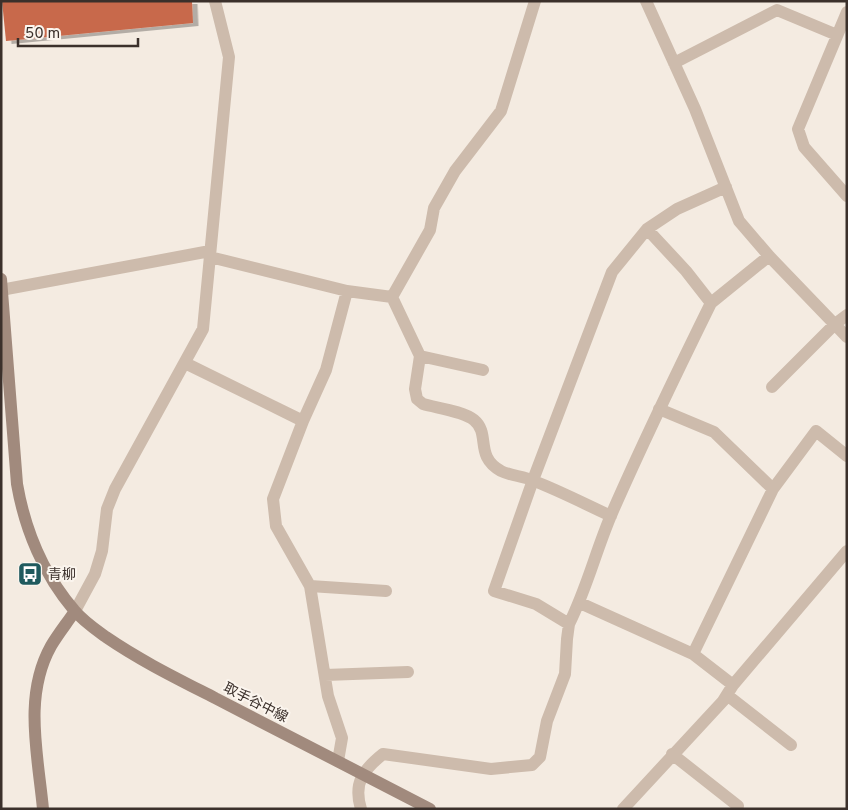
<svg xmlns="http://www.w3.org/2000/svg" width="848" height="810" viewBox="0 0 848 810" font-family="Overpass,'Noto Sans JP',sans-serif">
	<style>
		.building { fill: #c8694b; filter: url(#shadow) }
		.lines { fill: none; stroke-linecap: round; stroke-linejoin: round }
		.street { stroke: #cdbbac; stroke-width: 12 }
		.secondary { stroke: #a18a7d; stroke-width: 12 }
		.labels { text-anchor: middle; stroke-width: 4; stroke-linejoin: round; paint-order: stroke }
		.poi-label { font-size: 14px; fill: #3b302b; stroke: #fbf5ee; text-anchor: start }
		.street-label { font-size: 14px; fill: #3b302b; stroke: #fbf5ee }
	</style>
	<defs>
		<filter id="shadow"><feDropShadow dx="5.5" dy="3" stdDeviation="0" flood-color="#0004"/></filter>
	</defs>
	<rect width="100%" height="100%" fill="#f4ebe1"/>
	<path class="building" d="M2 1H192L193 23 6 41Z"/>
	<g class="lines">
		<path class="street" d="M646 1 695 109 739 221 769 256 847 337
			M847 12 798 129 804 147 847 196
			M674 63 777 10 837 35
			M647 229 686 271 711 303C677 372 643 442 612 513 596 550 587 588 569 624L536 604 494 591 533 480 612 272 647 229 677 209 726 187
			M210 257 347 291
			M1 290 210 251
			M392 297 420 356 415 389 417 399 423 404C437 408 463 411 474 420 491 434 474 456 501 471 511 476 524 476 534 481 560 491 585 504 611 516
			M711 303 769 256
			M420 356 483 370
			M185 363 303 421 326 370 347 291 392 297 430 230 434 208 455 171 501 111 535 1
			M772 387 835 324 847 315
			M659 409 714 432 773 489
			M303 421 273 499 276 526 310 586 328 696 342 738 338 761
			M310 586 386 591
			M580 603 693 654 733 685
			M75 611 95 574 102 551 107 509 115 489 203 329 229 57 215 1
			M693 654 773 489 816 431 847 456
			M325 675 408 672
			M727 695 791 745
			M672 754 738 806
			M361 809C353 783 363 770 383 754L491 769 532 765 540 757 547 721 565 674 567 639 569 624
			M623 809 723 701 733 685 847 551"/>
		<path class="secondary" d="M1 279 17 484C25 530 44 575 74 610 83 621 95 629 106 637 141 661 178 679 215 698 287 735 359 772 430 809
			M43 809C38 755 23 696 51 646 58 634 67 623 75 611"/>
	</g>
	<defs>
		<symbol id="bus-square" viewBox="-11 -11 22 22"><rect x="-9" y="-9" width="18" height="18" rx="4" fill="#1f5a5e" stroke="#fbf5ee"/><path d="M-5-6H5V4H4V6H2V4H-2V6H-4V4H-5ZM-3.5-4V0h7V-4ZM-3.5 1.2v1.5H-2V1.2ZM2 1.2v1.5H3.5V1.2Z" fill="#fff"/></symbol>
	</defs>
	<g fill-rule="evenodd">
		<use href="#bus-square" x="16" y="560" width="28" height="28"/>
	</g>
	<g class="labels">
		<g class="poi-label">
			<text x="48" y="579">青柳</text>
		</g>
		<g class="street-label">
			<text transform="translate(256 702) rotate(27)" y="5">取手谷中線</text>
		</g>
	</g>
	<rect width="848" height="810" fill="none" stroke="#3b302b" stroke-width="5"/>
	<path d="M18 38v8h120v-8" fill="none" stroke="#3b302b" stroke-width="2.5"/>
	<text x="25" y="38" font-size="15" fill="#3b302b" stroke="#fbf5ee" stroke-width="4" paint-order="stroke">50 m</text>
</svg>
